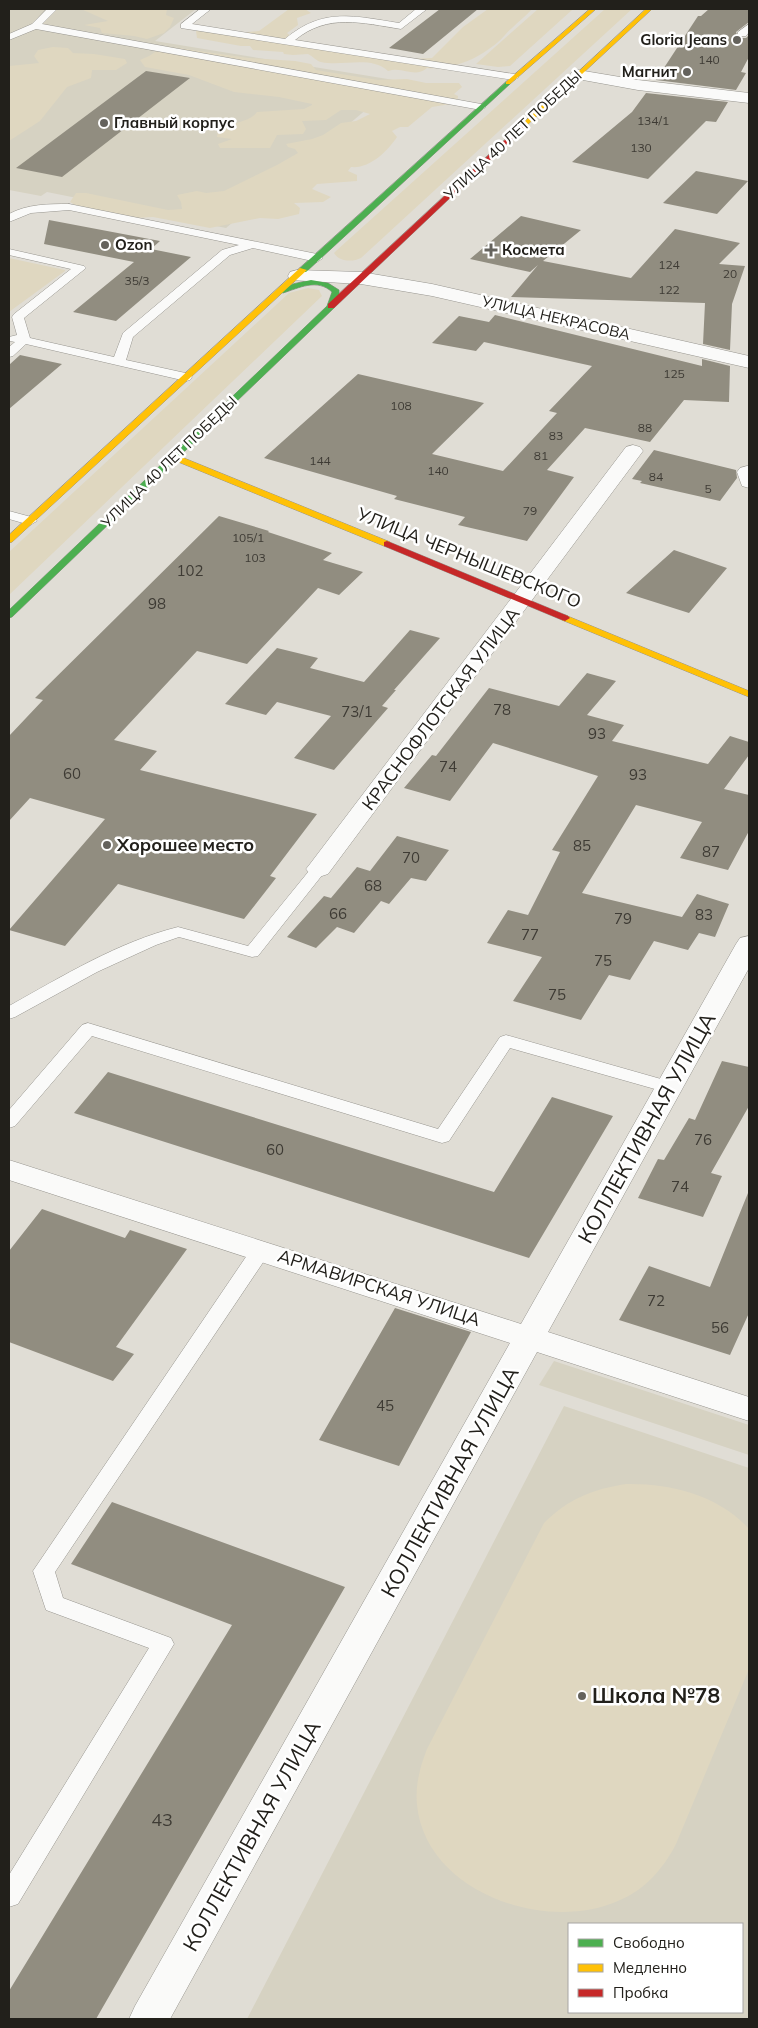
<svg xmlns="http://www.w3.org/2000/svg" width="758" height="2028" viewBox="0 0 758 2028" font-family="Mulish,sans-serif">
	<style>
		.built { fill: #d6d2c2; fill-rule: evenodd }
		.green { fill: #dfd7c0 }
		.building { fill: #918d80 }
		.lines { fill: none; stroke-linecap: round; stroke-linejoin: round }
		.lane-casing { stroke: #97958f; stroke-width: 1 }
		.street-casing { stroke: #97958f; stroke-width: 1 }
		.fast-casing { stroke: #97958f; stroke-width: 1 }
		.slow-casing { stroke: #97958f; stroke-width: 1 }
		.jam-casing { stroke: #97958f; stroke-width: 1 }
		.lane { fill: #fafaf9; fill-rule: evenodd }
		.street { fill: #fafaf9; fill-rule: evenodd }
		.fast { fill: #4caf50; fill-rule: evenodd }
		.slow { fill: #ffc107; fill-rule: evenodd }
		.jam { fill: #c62828; fill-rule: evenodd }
		.poi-dot { fill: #64625c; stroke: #fff; stroke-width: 2 }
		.labels { text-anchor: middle; stroke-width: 5; stroke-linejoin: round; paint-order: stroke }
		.far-number-label { font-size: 12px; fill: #3e3b34 }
		.far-poi-label { font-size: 15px; font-weight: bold; fill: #22201b; stroke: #fff; text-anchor: start }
		.far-street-label { font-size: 15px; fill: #22201b; stroke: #fff }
		.number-label { font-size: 15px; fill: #3e3b34 }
		.street-label { font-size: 18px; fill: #22201b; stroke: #fff }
		.poi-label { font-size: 18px; font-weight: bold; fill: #22201b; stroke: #fff; text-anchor: start }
		.near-number-label { font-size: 18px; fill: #3e3b34 }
		.near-street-label { font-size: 21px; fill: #22201b; stroke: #fff }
		.near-poi-label { font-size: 21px; font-weight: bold; fill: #22201b; stroke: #fff; text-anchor: start }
	</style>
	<rect width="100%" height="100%" fill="#e0ddd5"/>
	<path class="built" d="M9 9H196L155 41 400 81 226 228 47 192 41 196 9 190Z
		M554 1361 749 1425V1455L539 1385Z
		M564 1406 749 1468V2019H247ZM569 1924H742V2012H569Z"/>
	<path class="green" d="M81 9H167L166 15 174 18 170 27 164 33 147 39 134 36 102 33 100 28 84 25 108 21Z
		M289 9H305L311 13 297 18 298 25 287 33 298 42 411 59 432 58 463 27 488 9H532C526 16 519 21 512 28 507 32 503 38 498 42 478 59 453 70 427 68 414 79 404 66 388 71 370 55 343 67 321 62 316 61 313 56 308 54L293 55 284 54 283 52 253 50 250 46H241L197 38 196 31 237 33 259 31Z
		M538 9 572 10 510 66 498 67 476 64Z
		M605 9H632L361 258C353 262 339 262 334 253L337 250Z
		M164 46 249 58 295 61 311 64 316 70 378 80 407 79 426 83H459L462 87 454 94 458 96 457 103 432 107 408 127H400L392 131 397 137C387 152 369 169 351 167L348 171 357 175V181L317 184 312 189 331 197 323 202 294 203 300 208 299 214 278 219 260 218 210 228 153 217 119 219 85 211 70 202 76 193H86L168 210 182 209 181 202 177 195 197 191 206 193 224 191 277 165 298 153 295 149 288 147 286 144 312 139 323 135 341 123 356 121 370 114 356 110H341L326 120 302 121 306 129 303 134 277 135 270 148H220L218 144 232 139 217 137 218 131C230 122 249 123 257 112L304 109 312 105V104L279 97 234 92 189 75 145 67 140 60 149 56Z
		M53 47 68 48 73 53 94 54 125 59 127 63 116 70H92L91 78 67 87 40 121 9 141V66L39 63 34 56 38 50Z
		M9 258 65 270V271L9 312Z
		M308 288 319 290 322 296 9 595V552L289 293Z
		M626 1484C669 1483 719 1495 749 1529V1669L676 1844C663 1869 645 1890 618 1901 546 1933 426 1893 417 1805 415 1785 420 1767 427 1749L544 1523C568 1499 593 1489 626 1484Z"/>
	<path class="building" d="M440 9H478L423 54 389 48Z
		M709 9H749V22L736 32 738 38H746L749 35V57L741 72 746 73 736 90 656 80 698 16H701Z
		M146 71 190 78 62 177 16 168Z
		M646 93 728 102 716 122 706 121 648 179 572 162 632 112Z
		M696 171 748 181 717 214 663 203Z
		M521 216 581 230 543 261 631 278 675 229 740 243 719 264 745 266 732 304 730 350 703 344 705 303 511 297 538 265 530 272 470 259Z
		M49 220 160 241 151 249 191 257 116 321 73 312 134 262 44 244Z
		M495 315 702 366V359L730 366 729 402 684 400 650 442 585 428 547 470 574 477 527 541 458 525 465 517 394 499 397 496 264 458 358 374 484 403 432 454 503 471 557 413 549 411 592 366 484 342 476 351 432 343 459 316 489 322Z
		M20 355 62 364 9 409V365Z
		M654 450 736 470 737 478 720 501 640 483 642 481 632 479Z
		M219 516 269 531 268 532 332 553 323 560 363 572 339 595 318 588 247 664 197 651 114 740 157 751 140 770 317 814 270 876 276 878 244 919 118 884 65 946 9 930 105 819 30 798 9 821V736L43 700 35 698Z
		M674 550 727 568 689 613 626 593Z
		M410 630 440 638 394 690H396L382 706 388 708 334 770 294 758 331 716 277 702 266 715 225 704 277 648 318 658 310 668 364 682Z
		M587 673 616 681 587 715 624 725 612 741 708 764 730 736 749 742V755L724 789 749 795V831L728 870 680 858 702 822 636 805 582 893 682 917 697 894 729 904 715 937 699 933 688 950 654 941 630 980 609 975 581 1020 513 1001 542 957 487 943 508 910 528 915 560 852 552 850 598 776 493 743 450 801 404 788 432 755 436 756 489 688 559 706Z
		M397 836 449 850 426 881 411 878 389 904 381 901 354 933 337 927 316 948 287 937 324 896 331 898 357 867 370 871Z
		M722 1061 749 1067V1106L711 1173 722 1176 703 1217 638 1198 658 1159 664 1160 689 1118 695 1120Z
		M108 1072 494 1192 552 1097 613 1116 529 1258 74 1113Z
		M748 1193 749 1313 730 1355 619 1320 649 1266 710 1287Z
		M42 1209 125 1238 130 1230 187 1249 116 1347 134 1354 113 1381 9 1342V1251Z
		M395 1308 471 1332 399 1466 319 1440Z
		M112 1502 345 1587 96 2019H9V1991L232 1625 71 1564Z"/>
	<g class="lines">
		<defs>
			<path id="lane" d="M47 9H57L42 24 481 104 486 107 481 110 36 29 9 40V34L32 24Z
				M200 9H211L192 24 285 39C323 7 354 16 399 23L416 9H427L401 29C362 23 328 13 295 40L514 74 519 77 514 80 181 28V24Z
				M749 24V32L746 36H738V32Z
				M69 204 317 254 323 258 317 262 253 248 230 255 133 337 126 360 190 374 192 377 190 380 186 381 26 344 13 356 9 357V347L15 342 10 341 9 337 17 335 12 317 14 314 71 269 9 255V249L84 266 86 268 24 318 30 338 114 357 123 333 222 250 239 245 69 210 31 213 9 222V214C27 204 49 204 69 204Z
				M9 511 35 518 37 521 30 525 9 519Z
				M319 864 325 866 327 869 258 956 252 957 179 937 156 945 97 972 15 1017 9 1019V1006C63 976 118 942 178 927L248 946 313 866Z
				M88 1023 438 1129 500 1037 506 1035 675 1083 678 1087 675 1091 669 1093 510 1048 449 1141 442 1143 92 1036 15 1126 9 1128V1110L82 1025Z
				M261 1243 268 1245 271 1250 268 1255 55 1572 63 1598 171 1638 174 1644 18 1904 9 1907V1875L149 1648 46 1610 33 1571 254 1245Z"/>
			<path id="street" d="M578 70 638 80 749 93V103L638 90 572 78 570 75 572 72Z
				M297 270 361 272 432 284 749 356V368L432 296 361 284 290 280 288 276 290 272Z
				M633 445 640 447 643 451 640 455 328 874 319 877 310 874 306 869 310 864 626 447Z
				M747 466H749V488L742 486 737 472 740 468Z
				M749 936V968L548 1332 749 1397V1421L537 1352 170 2019H129L135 2006 510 1343 9 1180V1160L521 1324 736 944 740 938Z"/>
			<path id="fast" d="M506 82 511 83 306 272H300V268Z
				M311 280 328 283 339 290V298L334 308 12 617 9 618V610L327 306 332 292C317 278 299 288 283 293L279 291 293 284Z"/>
			<path id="slow" d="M590 9H596L510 84H506V82Z
				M646 9H652L526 126H522V124Z
				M300 268 307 270 12 542 9 543V535Z
				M174 454 390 542 391 544 390 546H384L171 459V455Z
				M565 615 749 691V697L562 620V616Z"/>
			<path id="jam" d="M522 124 527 125 334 308H328V304Z
				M387 541 568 616 570 618 565 621 562 620 384 546V542Z"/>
		</defs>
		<use href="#lane" class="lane-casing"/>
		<use href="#street" class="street-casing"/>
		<use href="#fast" class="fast-casing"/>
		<use href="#slow" class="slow-casing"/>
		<use href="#jam" class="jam-casing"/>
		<use href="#lane" class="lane"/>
		<use href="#street" class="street"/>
		<use href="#fast" class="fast"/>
		<use href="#slow" class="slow"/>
		<use href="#jam" class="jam"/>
	</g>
	<g class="poi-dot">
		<circle cx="737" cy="40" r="5"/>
		<circle cx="687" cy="72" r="5"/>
		<circle cx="104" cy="123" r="5"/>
		<circle cx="105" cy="245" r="5"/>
		<path d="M488.5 242.5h5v5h5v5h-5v5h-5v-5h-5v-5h5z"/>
		<circle cx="107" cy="845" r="5"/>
		<circle cx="582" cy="1696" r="5"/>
	</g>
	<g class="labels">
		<g class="far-number-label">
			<text x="709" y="64">140</text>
			<text x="653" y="125">134/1</text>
			<text x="641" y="152">130</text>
			<text x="669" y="269">124</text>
			<text x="730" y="278">20</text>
			<text x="137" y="285">35/3</text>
			<text x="669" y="294">122</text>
			<text x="674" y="378">125</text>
			<text x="401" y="410">108</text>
			<text x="645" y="432">88</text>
			<text x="556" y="440">83</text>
			<text x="541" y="460">81</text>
			<text x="320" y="465">144</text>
			<text x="438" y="475">140</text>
			<text x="656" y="481">84</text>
			<text x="708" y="493">5</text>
			<text x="530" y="515">79</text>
			<text x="248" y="542">105/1</text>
			<text x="255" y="562">103</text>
		</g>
		<g class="far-poi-label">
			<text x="727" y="45" text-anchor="end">Gloria Jeans</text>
			<text x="677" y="77" text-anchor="end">Магнит</text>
			<text x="114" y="128">Главный корпус</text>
			<text x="115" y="250">Ozon</text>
			<text x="502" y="255">Космета</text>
		</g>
		<g class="far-street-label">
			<text transform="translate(513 135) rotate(-43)" y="5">УЛИЦА 40 ЛЕТ ПОБЕДЫ</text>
			<text transform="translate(556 318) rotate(13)" y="5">УЛИЦА НЕКРАСОВА</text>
			<text transform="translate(169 462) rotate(-44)" y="5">УЛИЦА 40 ЛЕТ ПОБЕДЫ</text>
		</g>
		<g class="number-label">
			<text x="190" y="576">102</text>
			<text x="157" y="609">98</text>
			<text x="502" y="715">78</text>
			<text x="357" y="717">73/1</text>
			<text x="597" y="739">93</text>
			<text x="448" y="772">74</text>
			<text x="72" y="779">60</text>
			<text x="638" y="780">93</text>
			<text x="582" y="851">85</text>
			<text x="711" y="857">87</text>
			<text x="411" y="863">70</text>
			<text x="373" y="891">68</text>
			<text x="338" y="919">66</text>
			<text x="704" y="920">83</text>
			<text x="623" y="924">79</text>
			<text x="530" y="940">77</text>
			<text x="603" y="966">75</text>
			<text x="557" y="1000">75</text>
			<text x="703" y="1145">76</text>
			<text x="275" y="1155">60</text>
			<text x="680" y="1192">74</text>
			<text x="656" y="1306">72</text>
			<text x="720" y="1333">56</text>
			<text x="385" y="1411">45</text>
		</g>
		<g class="street-label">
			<text transform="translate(469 558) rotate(22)" y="6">УЛИЦА ЧЕРНЫШЕВСКОГО</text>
			<text transform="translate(441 709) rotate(-53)" y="6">КРАСНОФЛОТСКАЯ УЛИЦА</text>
			<text transform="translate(379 1288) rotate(18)" y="6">АРМАВИРСКАЯ УЛИЦА</text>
		</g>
		<g class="poi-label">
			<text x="117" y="851">Хорошее место</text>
		</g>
		<g class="near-number-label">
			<text x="162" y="1826">43</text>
		</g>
		<g class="near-street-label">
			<text transform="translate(647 1128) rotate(-61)" y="7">КОЛЛЕКТИВНАЯ УЛИЦА</text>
			<text transform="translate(450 1482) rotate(-61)" y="7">КОЛЛЕКТИВНАЯ УЛИЦА</text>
			<text transform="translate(252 1836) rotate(-61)" y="7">КОЛЛЕКТИВНАЯ УЛИЦА</text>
		</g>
		<g class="near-poi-label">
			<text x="592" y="1703">Школа №78</text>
		</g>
	</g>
	<rect width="758" height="2028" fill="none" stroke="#22201b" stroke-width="20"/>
	<rect x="568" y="1923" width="175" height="90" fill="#ffffff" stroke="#a7a6a4"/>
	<rect x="578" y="1939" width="25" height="8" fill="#4caf50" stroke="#a7a6a4"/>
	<text x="613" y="1948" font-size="15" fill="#22201b">Свободно</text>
	<rect x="578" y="1964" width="25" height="8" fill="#ffc107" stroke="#a7a6a4"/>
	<text x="613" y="1973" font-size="15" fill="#22201b">Медленно</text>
	<rect x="578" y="1989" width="25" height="8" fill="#c62828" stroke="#a7a6a4"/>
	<text x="613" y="1998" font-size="15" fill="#22201b">Пробка</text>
</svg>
